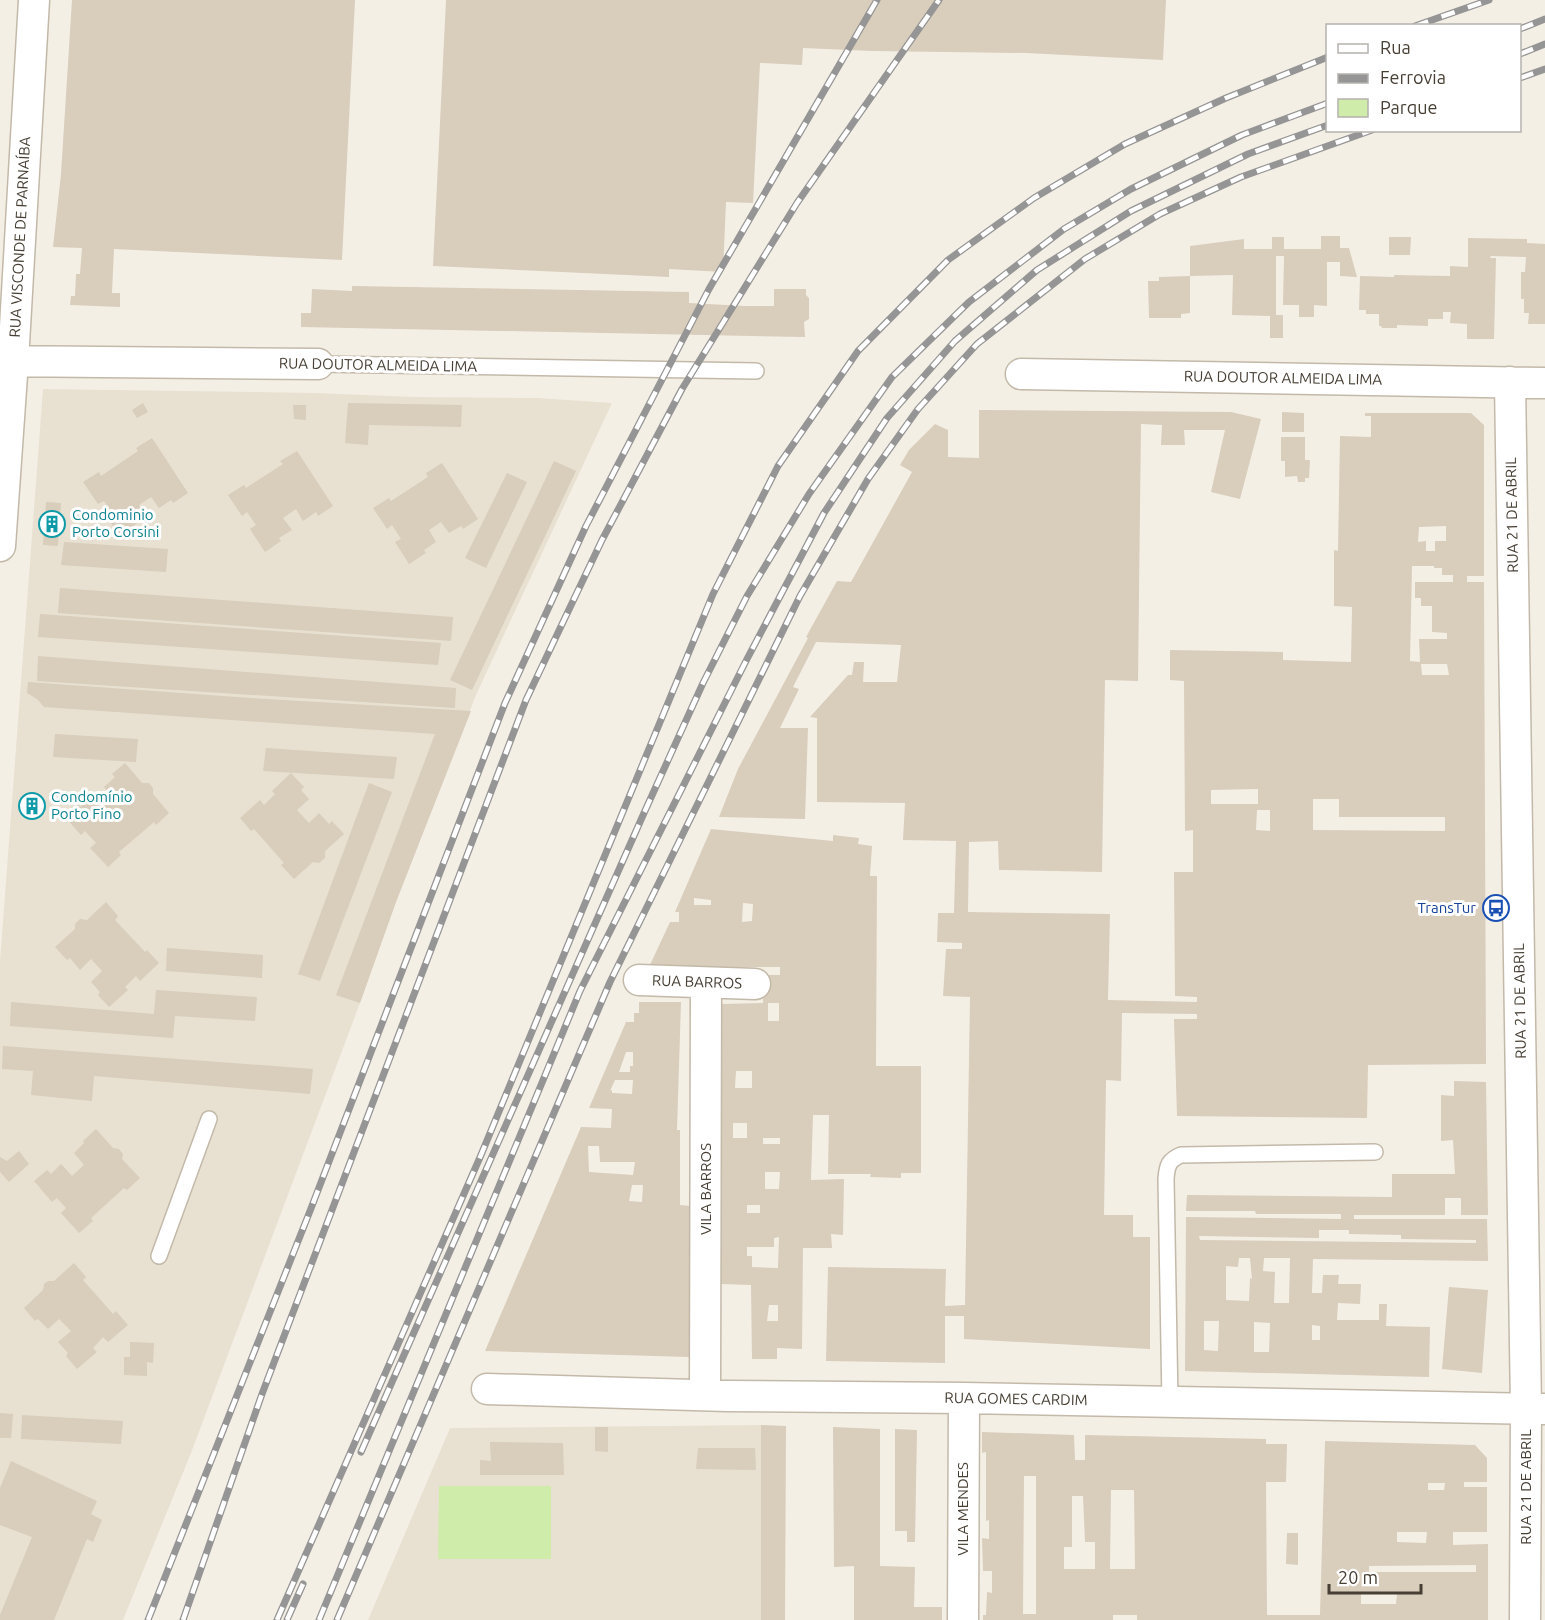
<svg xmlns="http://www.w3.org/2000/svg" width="1545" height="1620" viewBox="0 0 1545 1620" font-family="Ubuntu,sans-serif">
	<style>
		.residential { fill: #e8e1d2 }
		.green { fill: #d0ecaa }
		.building { fill: #d9cdbc; fill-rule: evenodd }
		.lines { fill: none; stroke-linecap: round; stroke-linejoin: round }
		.lane-casing { stroke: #c3b9a9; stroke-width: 18 }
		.street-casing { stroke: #c3b9a9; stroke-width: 33 }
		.lane { stroke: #fff; stroke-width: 15 }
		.street { stroke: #fff; stroke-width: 30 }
		.rail-casing { stroke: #959595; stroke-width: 7 }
		.rail { stroke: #fff; stroke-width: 4.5; stroke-dasharray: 14; stroke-linecap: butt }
		.labels { text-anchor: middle; stroke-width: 6; stroke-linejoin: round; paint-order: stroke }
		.street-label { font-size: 15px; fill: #473f34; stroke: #fff }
		.culture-label { font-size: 15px; fill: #0d838f; stroke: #fff; text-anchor: start }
		.transit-label { font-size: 15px; fill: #164399; stroke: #fff; text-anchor: end }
	</style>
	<rect width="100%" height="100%" fill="#f4efe5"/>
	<path class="residential" d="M43 389 316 393 416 397 538 398 612 403 476 695 396 902 360 1003 191 1453 123 1620H0V961Z
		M761 1425V1620H368L450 1428Z"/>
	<path class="green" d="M439 1486H551V1559H438Z"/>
	<path class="building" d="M72 0H355L342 260 114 249 112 293H120V307L70 305 71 296H75L76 274H80L82 248 53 247 61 174Z
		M446 0H1166L1163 60 1026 53 872 51 803 48 802 65 760 63 753 203 726 202 723 272 669 269V277L433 266Z
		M1321 236H1340V248H1349L1357 277 1340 276V262H1327V306L1314 305V317H1299V305H1283L1284 256H1276V315H1283V338H1270V316L1232 315 1233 275 1190 276V246L1244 239V249H1272V237H1284V249H1321Z
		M1389 237H1411L1410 255H1389Z
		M1468 238 1527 239V243L1545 244V324H1528L1529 313H1524V299H1521V272H1525L1526 257 1491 256 1490 258H1496L1494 339H1467V324L1450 323 1451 312H1443V319H1428V326L1397 325V328H1382L1381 326H1379V314H1366V310H1359L1360 276 1394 277V275L1450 276V266L1468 267Z
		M1190 276V313L1181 314V318H1149L1148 281H1159V277Z
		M352 286 689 292V303L744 306H774V289H806V295L809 298V319L804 322 805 337 301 327V313H311L312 289 352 291Z
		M143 403 148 412 137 418 132 410Z
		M348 403 462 405 461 427 369 425 368 445 345 443Z
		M293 405H306V420L294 419Z
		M979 410 1231 412 1261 419 1240 499 1211 492 1225 430H1184L1185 445H1161L1162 425 1141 424 1138 681 1105 680 1102 872 999 870 998 841 969 842 968 912 1110 914 1108 1000 1197 1002V997L1175 996 1174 872H1193V830L1185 831 1184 681 1170 680V650L1283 652V660L1351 662 1352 607 1334 606V550L1338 551 1340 436 1371 437V416H1365V413H1471L1484 425V576H1467V582H1484L1486 1064 1368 1065 1367 1118 1177 1116 1174 1019H1197V1014L1122 1013 1121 1081 1106 1080 1104 1215H1133V1237H1150V1349L964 1339V1316H945V1363L826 1361 828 1267 946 1269 945 1306 965 1305 970 997 943 996 946 949H962V943L937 942 938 913H954L956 841 903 840 905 803 817 802V718L810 717 848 675H852L854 662H864L863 682H897L901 645 816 642 793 687 799 689 780 728H808L805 819 719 817 738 769 808 638 806 637 837 581 851 582 912 472 900 465 909 450 935 424 948 430V457L979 458ZM1446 526V541H1435V551H1426V541L1418 542 1419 527ZM1412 566H1434V568H1442V575H1453V582H1415V598H1421V606H1432V632L1447 633V639H1419L1420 662 1410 661ZM1421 664H1447L1449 675H1422ZM1258 789V804H1211V790ZM1313 799H1339V817H1445V831L1313 830ZM1257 810H1270V831L1256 830Z
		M1282 412 1304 413V432H1282Z
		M1281 437H1305V460H1310L1309 478H1305V482H1298L1297 476 1285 477V461H1281Z
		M152 438 188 493 173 503 171 500 159 508 151 497 139 505 147 516 134 525 136 528 121 538 107 517 112 513 104 501 98 504 83 482 99 472 101 476 138 451 136 448Z
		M297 451 333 506 318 516 316 512 303 521 296 509 283 518 292 530 279 538 281 541 265 552 250 529 256 525 247 512 242 516 228 495 244 485 246 488 283 464 280 461Z
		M554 461 576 471 472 690 450 680Z
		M442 463 478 519 463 529 461 526 449 533 441 522 429 530 436 542 424 550 426 553 409 564 395 542 401 539 392 525 387 529 373 508 389 498 391 501 428 477 426 473Z
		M507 473 527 482 486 568 465 558Z
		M46 502 61 503 58 546 43 545Z
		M64 542 168 549 166 572 61 565Z
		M60 588 453 617 451 641 58 613Z
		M40 614 441 643 438 665 38 637Z
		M38 656 456 688 455 708 37 681Z
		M28 682 251 698 471 711 396 902 360 1003 336 995 435 734 44 707 37 699 27 693Z
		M55 734 138 739 136 762 53 757Z
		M266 748 397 757 394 779 263 771Z
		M125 763 142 783H149L153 788V794L169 813 156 825 154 822 119 852 121 855 108 867 90 848 96 843 85 831 81 835 64 816 78 804 80 807 91 797 101 809 113 798 104 787 115 777 112 774Z
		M291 773 304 787 301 790 309 799 297 810 309 823 319 813 329 824 332 821 344 834 325 851V858L319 863 313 862 294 879 281 865 284 863 254 829 251 831 240 818 260 800 264 805 275 794 272 791Z
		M369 783 392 792 320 981 298 974Z
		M26 798H38V814L24 813Z
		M711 829 833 841V835L859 838 858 844 872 846 870 876H877L876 1066H921V1173H901V1178L870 1177 871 1174H828L829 1115H813L811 1180 844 1179 843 1235 831 1234 832 1248H803L802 1349 777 1348V1359H752L751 1285 721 1284 722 1004 763 1003 764 975H780V967H649L670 922H679V912H675ZM694 898 711 900V905H694ZM743 903 753 904 752 921 742 922ZM768 1003H779V1021H768ZM736 1071H752V1088H735ZM733 1123H747V1138H733ZM763 1138H780V1144H763ZM765 1172H780L779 1189H765ZM747 1205H760V1213H747ZM779 1237 778 1268 752 1267V1256H747V1247H774V1238ZM769 1305H778V1321H767Z
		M106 902 118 916 115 920 145 952 147 950 159 963 140 981 136 976 125 987 128 990 109 1007 98 995 100 992 91 982 102 971 91 959 80 970 70 958 67 960 55 947 75 929V924L80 919 87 920Z
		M167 948 263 955 262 978 166 971Z
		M156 990 257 997 255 1021 175 1016 173 1038 10 1026 11 1002 154 1014Z
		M639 1002H681L677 1130H680V1205L690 1206 689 1357 485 1351 581 1127 611 1128 612 1109 589 1108 626 1022H634V1013H639ZM626 1052H633V1066H630V1072H619ZM615 1080H633L632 1094 612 1093V1090L610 1091ZM588 1146H599L600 1162H635L633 1175 589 1172ZM632 1185H643L642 1202 629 1201Z
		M3 1046 313 1069 310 1094 94 1076 92 1101 31 1095 33 1071 2 1069Z
		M1454 1081 1486 1082 1488 1215H1461V1198H1445V1215H1354V1219H1487L1488 1261 1313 1259 1312 1293H1322L1323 1275H1339L1338 1284H1361L1360 1304 1338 1303 1337 1320H1379V1304H1387L1386 1326 1430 1327 1429 1377 1185 1371 1186 1217 1341 1219V1214H1256L1255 1211H1186L1187 1195 1392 1197V1174H1455L1453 1140 1441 1141V1095L1454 1096ZM1319 1230H1349V1234L1401 1235V1239L1476 1240V1243L1200 1240 1199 1236 1319 1238ZM1239 1258H1250L1252 1279 1250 1278 1249 1301 1226 1300V1266L1238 1267ZM1264 1258H1290L1289 1303H1274L1275 1272 1263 1271ZM1204 1321H1219L1218 1351 1204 1350ZM1254 1322 1270 1323 1269 1352H1254ZM1312 1325 1320 1326V1340H1312Z
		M96 1129 113 1148 119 1149 123 1154 122 1159 140 1178 127 1190 124 1188 91 1218 93 1221 79 1233 61 1213 66 1208 57 1198 52 1202 34 1181 47 1170 51 1174 61 1164 72 1176 84 1165 74 1153 84 1143 83 1141Z
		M19 1151 29 1164 9 1182 0 1172V1157L7 1161Z
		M74 1263 86 1277 83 1280 113 1314 116 1311 128 1325 108 1342 103 1337 93 1348 97 1352 77 1369 66 1356 68 1353 58 1342 71 1331 59 1319 48 1329 38 1319 35 1321 24 1308 43 1290 44 1284 48 1281H54Z
		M1449 1287 1488 1290 1482 1373 1442 1369Z
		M130 1342 154 1343 153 1363 147 1362V1376L124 1375V1357H130Z
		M0 1413 13 1414 11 1438H0Z
		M22 1415 123 1421 121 1444 21 1439Z
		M761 1425 786 1426 785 1620H761Z
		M595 1427H608V1452L595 1451Z
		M833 1427 880 1429V1566L915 1567 914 1607H942V1620H854V1566L834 1567Z
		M895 1429 917 1430 915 1542H907V1531H895Z
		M982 1432 1074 1435 1075 1460H1085V1435L1266 1439V1444H1287L1286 1482H1266L1267 1615H1320L1325 1441 1475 1445 1487 1458V1482H1464V1487H1487V1532H1453V1545L1488 1544V1620H1137V1615H1113V1620H983V1615H986L987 1592 992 1593V1571H983L982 1538 989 1539V1520L986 1521V1452L982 1453ZM1024 1476H1036V1614H1023ZM1428 1483H1445L1444 1490H1428ZM1111 1490H1134L1135 1569H1110ZM1072 1496H1083L1085 1542H1095V1569H1064V1547H1072ZM1397 1532H1427L1426 1543 1397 1542ZM1476 1565V1572H1369V1566ZM1361 1594H1397L1396 1604H1361Z
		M490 1442 563 1443 564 1475H480V1460L491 1461Z
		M698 1448H755L756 1470 696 1469Z
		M11 1461 97 1501 91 1514 102 1520 93 1542 87 1539 54 1620H0V1615L32 1537 0 1525V1488Z
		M1287 1533H1298V1565L1286 1564Z"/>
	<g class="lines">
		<defs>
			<path id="lane" d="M318 364 756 371
				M159 1256 209 1119
				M1170 1402 1166 1179C1167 1165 1169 1160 1181 1155L1375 1152"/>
			<path id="street" d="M0 361 318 364
				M1021 374 1545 383
				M1510 382 1526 1408 1525 1620
				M0 546 13 361 34 0
				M639 980 755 984
				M487 1389 727 1396 964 1398 1545 1409
				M705 1395 706 983
				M963 1620 964 1398"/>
		</defs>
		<use href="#lane" class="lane-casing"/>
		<use href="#street" class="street-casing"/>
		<use href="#lane" class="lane"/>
		<use href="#street" class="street"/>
		<defs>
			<path id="rail" d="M1415 26 1489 0
				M1520 29 1545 19
				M1520 54 1545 44
				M1520 78 1545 69
				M361 1452 644 813 703 683 747 596 809 494 892 377 969 302 1064 229 1131 189 1242 135 1328 103
				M148 1620 310 1211 505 703 586 526 709 289 877 0
				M183 1620 262 1394 526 700 602 540 682 389 797 203 939 0
				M277 1620 481 1155 713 594 778 466 858 351 948 260 1034 198 1125 144 1226 98 1328 57
				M287 1620 303 1584
				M319 1620 580 991 747 659 824 513 887 418 955 341 1037 270 1131 211 1248 154 1328 125
				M337 1620 610 982 800 596 868 479 918 409 977 344 1085 259 1160 214 1241 177 1372 130"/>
		</defs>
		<use href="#rail" class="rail-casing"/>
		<use href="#rail" class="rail"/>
	</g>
	<defs>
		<symbol id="building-ring" viewBox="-11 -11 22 22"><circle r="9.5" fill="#fff" stroke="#0f9aa8" stroke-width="1.5"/><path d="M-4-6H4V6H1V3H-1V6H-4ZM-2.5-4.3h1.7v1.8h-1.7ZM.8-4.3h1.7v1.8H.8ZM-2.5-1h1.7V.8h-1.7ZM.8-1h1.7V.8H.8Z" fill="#0f9aa8"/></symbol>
		<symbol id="bus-ring" viewBox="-11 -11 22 22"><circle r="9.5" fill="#fff" stroke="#1a4fb4" stroke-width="1.5"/><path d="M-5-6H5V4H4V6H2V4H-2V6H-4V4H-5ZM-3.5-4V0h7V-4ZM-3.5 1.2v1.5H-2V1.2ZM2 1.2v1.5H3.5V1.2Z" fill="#1a4fb4"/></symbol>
	</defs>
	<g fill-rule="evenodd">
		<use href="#building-ring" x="37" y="509" width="30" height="30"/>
		<use href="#building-ring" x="17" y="791" width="30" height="30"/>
		<use href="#bus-ring" x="1481" y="893" width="30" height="30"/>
	</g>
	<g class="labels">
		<g class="street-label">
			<text transform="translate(20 237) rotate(-87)" y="5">RUA VISCONDE DE PARNAÍBA</text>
			<text transform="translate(378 365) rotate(1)" y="5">RUA DOUTOR ALMEIDA LIMA</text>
			<text transform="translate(1283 378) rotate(1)" y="5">RUA DOUTOR ALMEIDA LIMA</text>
			<text transform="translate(1512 515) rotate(-91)" y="5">RUA 21 DE ABRIL</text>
			<text transform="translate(697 982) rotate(2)" y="5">RUA BARROS</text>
			<text transform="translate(1520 1001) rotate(-91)" y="5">RUA 21 DE ABRIL</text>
			<text transform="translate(706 1189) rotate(-90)" y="5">VILA BARROS</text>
			<text transform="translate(1016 1399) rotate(1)" y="5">RUA GOMES CARDIM</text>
			<text transform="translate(1526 1487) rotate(-90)" y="5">RUA 21 DE ABRIL</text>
			<text transform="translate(963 1509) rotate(-90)" y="5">VILA MENDES</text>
		</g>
		<g class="culture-label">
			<text x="72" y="520">Condominio<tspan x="72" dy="17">Porto Corsini</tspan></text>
			<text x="51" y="802">Condomínio<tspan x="51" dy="17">Porto Fino</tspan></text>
		</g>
		<g class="transit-label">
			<text x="1476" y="913">TransTur</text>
		</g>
	</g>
	<rect x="1326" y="24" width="195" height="108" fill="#ffffff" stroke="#b5b2ae" stroke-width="1.5"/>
	<rect x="1338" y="44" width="30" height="9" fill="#ffffff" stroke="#b5b2ae" stroke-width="1.5"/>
	<text x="1380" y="54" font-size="18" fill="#473f34">Rua</text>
	<rect x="1338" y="74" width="30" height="9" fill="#959595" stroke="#b5b2ae" stroke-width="1.5"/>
	<text x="1380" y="84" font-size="18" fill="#473f34">Ferrovia</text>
	<rect x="1338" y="99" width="30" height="18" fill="#d0ecaa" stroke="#b5b2ae" stroke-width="1.5"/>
	<text x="1380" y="114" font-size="18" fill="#473f34">Parque</text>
	<path d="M1329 1584v9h92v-9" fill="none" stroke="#473f34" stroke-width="3"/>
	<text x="1338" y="1584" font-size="18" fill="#473f34" stroke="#ffffff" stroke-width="4.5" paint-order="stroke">20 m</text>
</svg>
